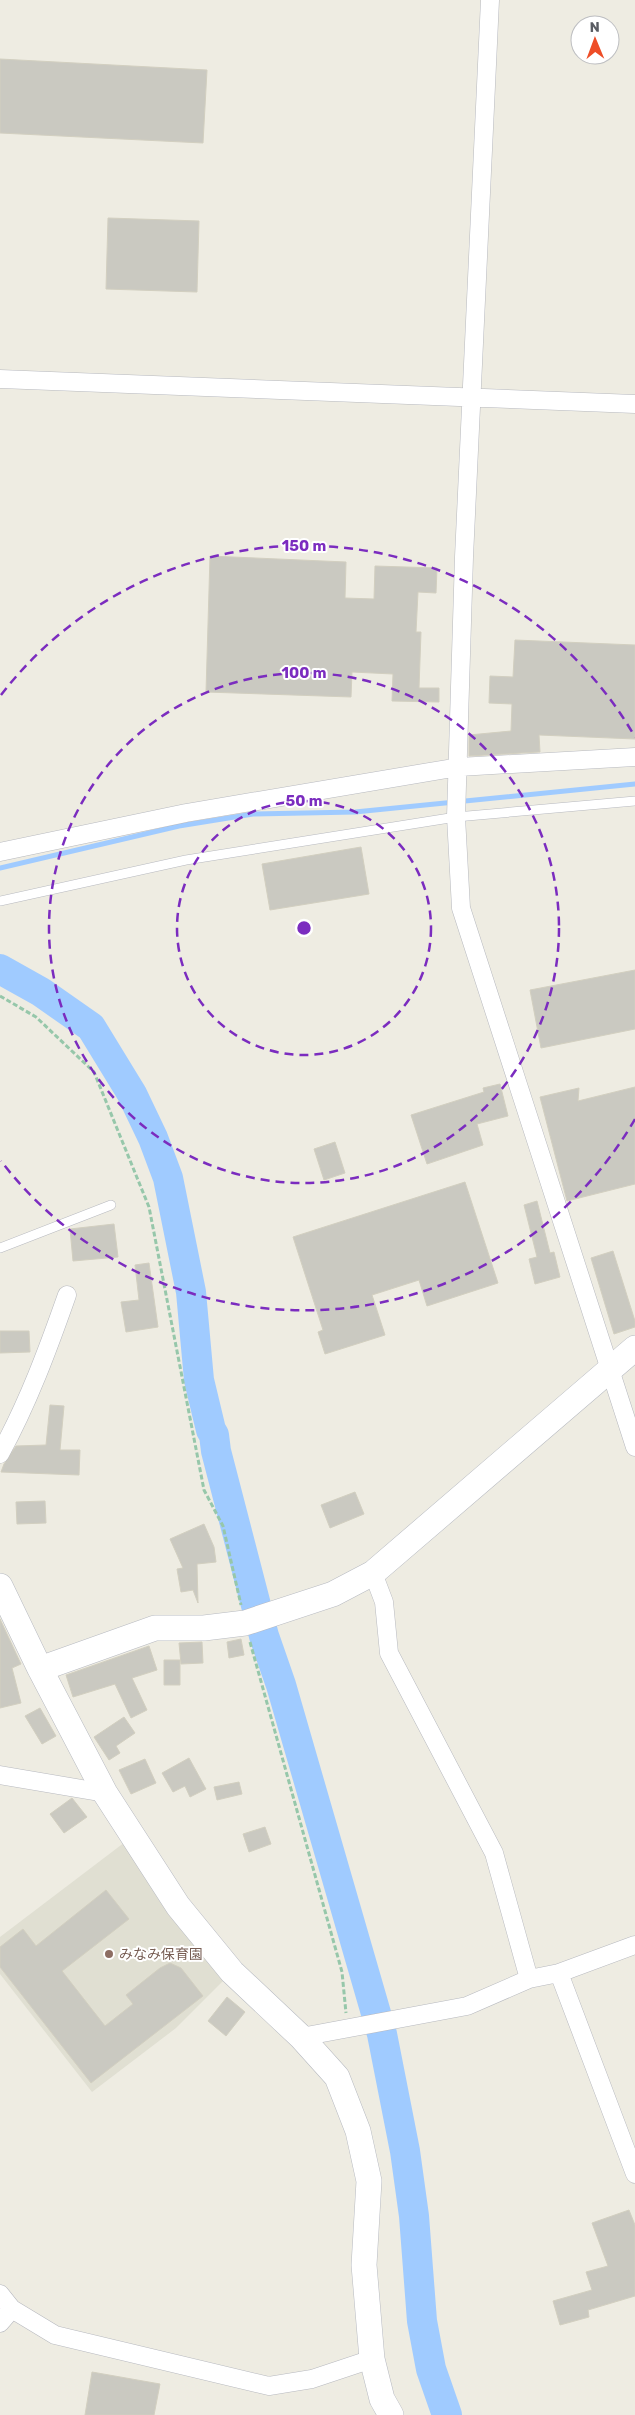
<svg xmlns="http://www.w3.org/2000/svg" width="635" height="2415" viewBox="0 0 635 2415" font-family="Rubik,'Noto Sans JP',sans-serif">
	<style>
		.education { fill: #e0dfd2 }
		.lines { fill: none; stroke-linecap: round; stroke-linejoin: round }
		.stream { stroke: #a0cbff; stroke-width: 5 }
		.river { stroke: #a0cbff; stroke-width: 30 }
		.building { fill: #cac9c1; stroke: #d2cfc0 }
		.lane-casing { stroke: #b7b9bf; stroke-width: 10 }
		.street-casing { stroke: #b7b9bf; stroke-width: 19 }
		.secondary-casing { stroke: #b7bac1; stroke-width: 26 }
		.path { stroke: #96c7aa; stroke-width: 3; stroke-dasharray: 5 2.5; stroke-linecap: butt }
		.lane { stroke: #fff; stroke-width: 9 }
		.street { stroke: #fff; stroke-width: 18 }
		.secondary { stroke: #fff; stroke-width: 25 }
		.ring { fill: none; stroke: #7b2cbf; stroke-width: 2.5; stroke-dasharray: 9 6 }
		.education-dot { fill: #8d6e63; stroke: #fff; stroke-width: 2 }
		.labels { text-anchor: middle; stroke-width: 4; stroke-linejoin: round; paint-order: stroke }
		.education-label { font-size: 14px; fill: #785e54; stroke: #fff; text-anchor: start }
		.centre { fill: #7b2cbf; stroke: #fff; stroke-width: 2.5 }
		.ring-label { font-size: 15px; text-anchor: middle; font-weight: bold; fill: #7b2cbf; stroke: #fff; stroke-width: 4; stroke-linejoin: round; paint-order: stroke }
	</style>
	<rect width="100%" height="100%" fill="#eeece2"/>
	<path class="education" d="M133 1836 232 1972 176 2028 92 2092 0 1974V1937Z"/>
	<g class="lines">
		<path class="stream" d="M0 868 179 826 253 814 355 812 635 784"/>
		<path class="river" d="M0 969 41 992 91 1027 132 1094 153 1138 168 1178 191 1292 199 1380 211 1430 214 1435 216 1451 264 1636 281 1685 382 2034 405 2151 414 2216 422 2321 431 2369 447 2415"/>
	</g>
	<path class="building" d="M0 59 207 70 203 143 0 133Z
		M108 218 199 221 197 292 106 289Z
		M210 556 346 562 345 598 374 599 375 566 437 568 436 593 418 592 416 632H421L419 688H439V702L392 701 393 674 352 672 351 697 206 692Z
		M515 640 635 645V739L539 735 540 752 469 756V735L511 731 512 704 489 703 490 676 513 677Z
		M361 847 369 894 270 910 262 864Z
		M635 970V1029L541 1048 530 990Z
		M500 1084 508 1116 477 1124 483 1145 427 1164 411 1115 484 1092 483 1088Z
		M635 1087V1184L567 1201 540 1097 579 1088 578 1101Z
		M335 1142 345 1173 324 1180 314 1149Z
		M465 1182 498 1283 427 1306 419 1280 372 1295 385 1335 325 1354 318 1332 323 1330 293 1237Z
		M537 1201 550 1253 554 1252 560 1277 535 1284 529 1259 537 1257 524 1205Z
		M114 1224 118 1257 73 1261 70 1229Z
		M613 1251 635 1321V1327L614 1334 591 1258Z
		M149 1263 158 1327 126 1332 121 1302 139 1300 135 1265Z
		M0 1331H29L30 1352 0 1353Z
		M50 1405 64 1406 60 1450H80L79 1475 1 1472 4 1464 16 1446 46 1445Z
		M355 1492 364 1514 330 1528 321 1505Z
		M45 1501 46 1523 17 1524 16 1502Z
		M204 1524 214 1547 216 1562 197 1564 198 1603 193 1590 181 1592 177 1569 183 1568 170 1539Z
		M0 1619 21 1664 12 1668 21 1703 0 1708Z
		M241 1639 244 1655 229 1658 227 1642Z
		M202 1642 203 1663 181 1664 179 1643Z
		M149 1646 157 1670 132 1678 147 1710 131 1718 115 1684 73 1697 66 1675Z
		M164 1660H180V1685H164Z
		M40 1708 56 1736 42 1744 25 1716Z
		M124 1717 135 1733 116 1746 120 1753 109 1760 94 1737Z
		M189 1758 206 1789 190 1797 185 1786 173 1792 162 1773Z
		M145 1759 156 1783 131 1794 119 1770Z
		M239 1782 242 1794 217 1800 214 1787Z
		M72 1798 87 1817 64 1833 50 1814Z
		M265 1827 271 1844 249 1852 243 1834Z
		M106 1890 129 1919 62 1971 105 2026 133 2004 126 1995 160 1968 170 1963 181 1968 203 1996 91 2083 0 1967V1947L23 1929 36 1946Z
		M227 1997 245 2012 226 2036 208 2021Z
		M629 2210 635 2225V2296L588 2310 589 2317 560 2325 553 2301 592 2290 586 2272 608 2266 592 2223Z
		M92 2372 160 2384 154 2415H85Z"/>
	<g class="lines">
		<defs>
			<path id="lane" d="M0 901 186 860 456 817 635 801
				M0 1248 111 1205"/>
			<path id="street" d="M490 0 464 557 456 817 461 908 635 1447
				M0 379 635 404
				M0 852 186 813 459 767 635 757
				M0 1454C28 1403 48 1349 67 1295
				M373 1573 384 1602 389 1653 494 1853 529 1979
				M0 1775 105 1793
				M559 1973 635 2174
				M301 2037 467 2006 529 1979 559 1973 635 1945
				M0 2294 12 2309 55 2335 269 2386 312 2379 372 2359
				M0 2323 12 2309"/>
			<path id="secondary" d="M0 1586 40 1669 105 1793 178 1906 232 1972 301 2037 337 2077 358 2131 369 2181 364 2265 372 2359 382 2399 391 2415
				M40 1669 155 1628H204L245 1623 333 1594 373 1573 635 1348"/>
		</defs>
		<use href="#lane" class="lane-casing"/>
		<use href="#street" class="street-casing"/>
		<use href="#secondary" class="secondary-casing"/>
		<path class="path" d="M0 996 36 1017 94 1072 149 1207 204 1490 223 1526 241 1605
			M250 1642 342 1972 346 2013"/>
		<use href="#lane" class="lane"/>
		<use href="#street" class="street"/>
		<use href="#secondary" class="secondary"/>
	</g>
	<g class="ring">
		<circle cx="304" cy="928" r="127"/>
		<circle cx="304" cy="928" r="255"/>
		<path d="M635 1119A382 382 0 0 1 1 1161M1 695A382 382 0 0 1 635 737"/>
	</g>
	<circle class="education-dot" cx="109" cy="1954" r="5"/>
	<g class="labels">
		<g class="education-label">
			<text x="119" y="1959">みなみ保育園</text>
		</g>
	</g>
	<circle cx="304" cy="928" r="8" class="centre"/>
	<g class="ring-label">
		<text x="304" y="551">150 m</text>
		<text x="304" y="678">100 m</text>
		<text x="304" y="806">50 m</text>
	</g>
	<g transform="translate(595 40) rotate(359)"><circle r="24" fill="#ffffff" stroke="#bdbec1"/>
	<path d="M0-4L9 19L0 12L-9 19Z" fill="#ee4d27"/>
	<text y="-8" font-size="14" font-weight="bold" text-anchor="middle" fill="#5a5d63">N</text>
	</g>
</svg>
